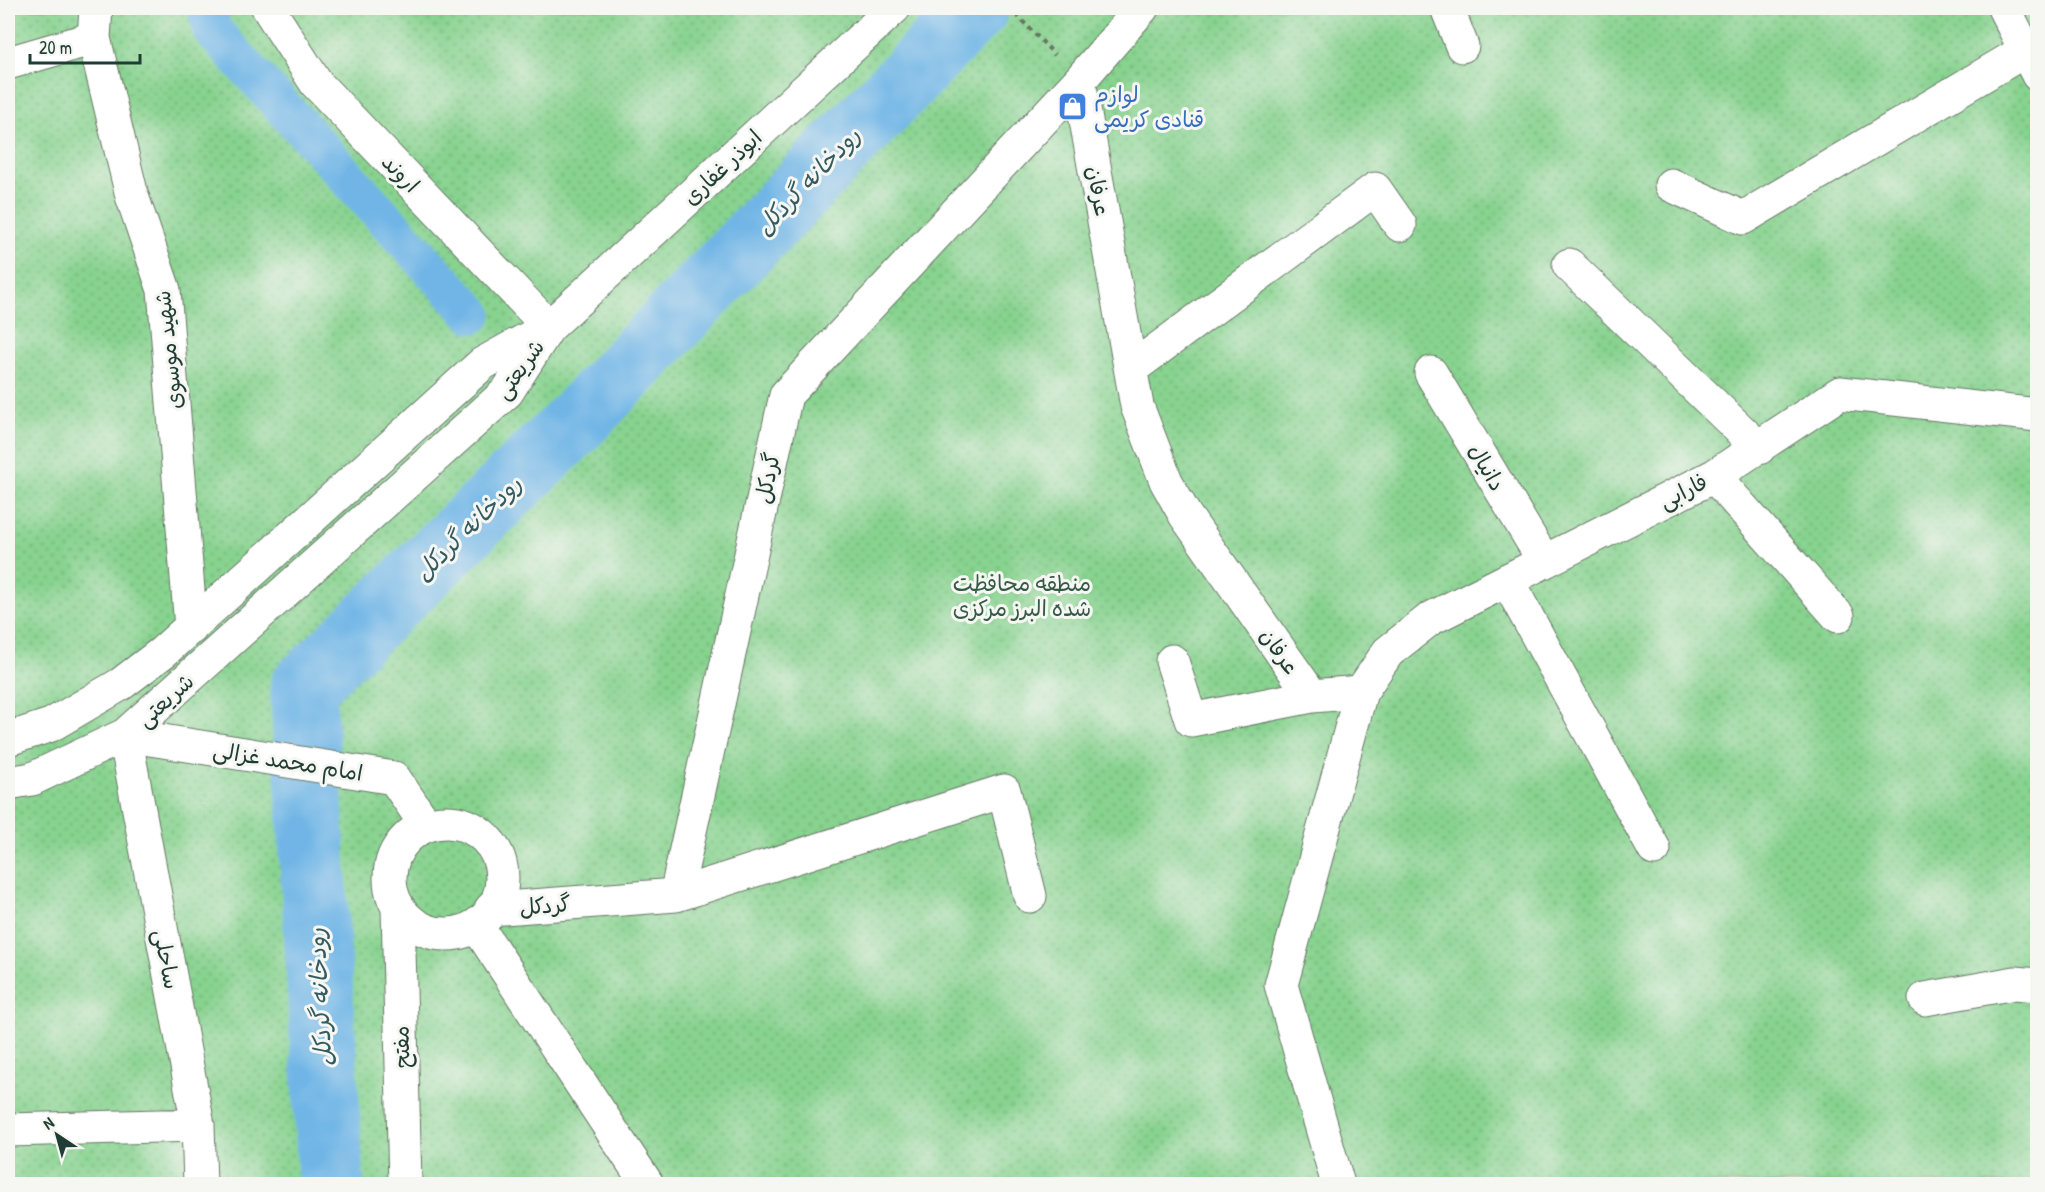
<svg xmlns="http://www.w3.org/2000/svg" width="2045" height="1192" viewBox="0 0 2045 1192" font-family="'Patrick Hand','Playpen Sans Arabic',sans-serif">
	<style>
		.green { fill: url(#green-dots); stroke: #548862; stroke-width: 1.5 }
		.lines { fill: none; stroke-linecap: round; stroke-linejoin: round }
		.canal { stroke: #6fb5e6; stroke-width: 39 }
		.river { stroke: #6fb5e6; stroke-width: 66 }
		.minor-casing { stroke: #667664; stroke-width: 35 }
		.path { stroke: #667664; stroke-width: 4; stroke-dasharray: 4.5 4.5; stroke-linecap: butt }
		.minor { stroke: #fff; stroke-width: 33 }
		.labels { text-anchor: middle; stroke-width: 6; stroke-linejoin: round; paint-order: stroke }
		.shop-label { font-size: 22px; fill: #366cbe; stroke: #f6f6f2; text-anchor: start }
		.street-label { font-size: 22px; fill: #1f3d34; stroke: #f6f6f2 }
		.park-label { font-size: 22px; fill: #345b46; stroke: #f6f6f2 }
		.water-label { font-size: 24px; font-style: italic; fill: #335b60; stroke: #f6f6f2 }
	</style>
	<defs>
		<pattern id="green-dots" width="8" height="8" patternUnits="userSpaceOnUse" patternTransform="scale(1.5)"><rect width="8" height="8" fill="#88d390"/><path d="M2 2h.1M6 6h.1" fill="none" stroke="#6fac76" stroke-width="1.8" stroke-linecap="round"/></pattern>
	</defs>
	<rect width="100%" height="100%" fill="#f6f6f2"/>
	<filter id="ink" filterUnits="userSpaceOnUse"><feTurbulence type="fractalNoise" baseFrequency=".0167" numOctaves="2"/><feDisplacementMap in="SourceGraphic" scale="12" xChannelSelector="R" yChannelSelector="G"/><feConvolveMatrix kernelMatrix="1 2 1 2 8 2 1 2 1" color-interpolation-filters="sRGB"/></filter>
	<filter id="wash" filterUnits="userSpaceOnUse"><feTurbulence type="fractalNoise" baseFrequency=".008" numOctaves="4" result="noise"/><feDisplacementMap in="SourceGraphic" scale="24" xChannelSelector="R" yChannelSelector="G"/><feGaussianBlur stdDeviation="1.35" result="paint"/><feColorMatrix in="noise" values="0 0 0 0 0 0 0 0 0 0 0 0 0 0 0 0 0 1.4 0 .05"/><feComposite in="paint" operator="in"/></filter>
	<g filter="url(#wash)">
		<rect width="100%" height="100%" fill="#e9dfbc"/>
		<path class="green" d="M8 8H2037V1184H8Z"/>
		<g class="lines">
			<path class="canal" d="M207 8 212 30 473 314"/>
			<path class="river" d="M331 1184 303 687 573 425 976 8"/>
		</g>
	</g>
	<g filter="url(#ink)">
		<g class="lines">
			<defs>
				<path id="minor" d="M96 8 94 38 132 196 164 290 191 628
					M268 8 316 83 549 327
					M1447 8 1462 46
					M2004 8 2038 75
					M8 63 94 38
					M1079 81 1137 406 1166 481 1185 515 1312 696 1361 692
					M1671 185 1743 218 2026 50
					M1569 265 1759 448
					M1131 369 1375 189 1400 225
					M1431 373 1544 561
					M1714 476 1838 616
					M1507 580 1654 849
					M1172 661 1191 720 1312 696
					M8 739 51 725 121 684 163 652 482 364 549 327 894 8
					M8 783 32 779 125 735 507 392 546 331
					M390 878a56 56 0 1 1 112 0a56 56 0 1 1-112 0Z
					M676 895 1004 791 1030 896
					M398 909 405 1184
					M491 909 676 895 786 395 1079 81 1142 8
					M477 926 647 1184
					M1925 999 2015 983 2038 985
					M8 1130 198 1125
					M200 1184 198 1125 125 735 394 778 426 825
					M1338 1184 1281 985 1361 692 1388 652 1430 619 1714 476 1840 393 2038 415"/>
			</defs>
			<use href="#minor" class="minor-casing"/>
			<path class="path" d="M1010 8 1055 55"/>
			<use href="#minor" class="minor"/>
		</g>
	</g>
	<defs>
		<symbol id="shop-square" viewBox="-11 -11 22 22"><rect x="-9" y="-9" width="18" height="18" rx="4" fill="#3f7fe0" stroke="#f6f6f2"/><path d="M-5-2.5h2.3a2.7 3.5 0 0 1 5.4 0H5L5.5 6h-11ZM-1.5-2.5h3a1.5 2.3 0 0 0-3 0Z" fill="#fff"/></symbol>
	</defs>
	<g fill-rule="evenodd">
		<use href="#shop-square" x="1056" y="90" width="33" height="33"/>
	</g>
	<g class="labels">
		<g class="shop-label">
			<text x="1094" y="102">لوازم<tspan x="1094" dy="25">قنادی کریمی</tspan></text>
		</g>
		<g class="street-label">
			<text transform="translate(722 167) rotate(-43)" y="8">ابوذر غفاری</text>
			<text transform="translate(401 173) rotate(46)" y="8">اروند</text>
			<text transform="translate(1099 191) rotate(80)" y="8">عرفان</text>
			<text transform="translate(168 350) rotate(-96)" y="8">شهید موسوی</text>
			<text transform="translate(519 369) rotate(-54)" y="8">شریعتی</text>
			<text transform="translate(1487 467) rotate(59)" y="8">دانیال</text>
			<text transform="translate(767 478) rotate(-78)" y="8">گردکل</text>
			<text transform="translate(1683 491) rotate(-27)" y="8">فارابی</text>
			<text transform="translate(1280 651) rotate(55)" y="8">عرفان</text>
			<text transform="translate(165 700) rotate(-42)" y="8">شریعتی</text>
			<text transform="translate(288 761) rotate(9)" y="8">امام محمد غزالی</text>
			<text transform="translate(545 905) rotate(-4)" y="8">گردکل</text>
			<text transform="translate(167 959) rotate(79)" y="8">ساحلی</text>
			<text transform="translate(401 1047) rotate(-92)" y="8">مفتح</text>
		</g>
		<g class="park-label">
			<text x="1022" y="591">منطقه محافظت<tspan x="1022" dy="25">شده البرز مرکزی</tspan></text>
		</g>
		<g class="water-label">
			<text transform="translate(808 181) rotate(-46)" y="8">رودخانه گردکل</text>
			<text transform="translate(468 528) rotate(-44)" y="8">رودخانه گردکل</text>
			<text transform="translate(320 997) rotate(-93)" y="8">رودخانه گردکل</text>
		</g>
	</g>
	<rect width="2045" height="1192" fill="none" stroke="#f6f6f2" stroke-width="30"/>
	<g transform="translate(57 1135) rotate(324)" stroke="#f6f6f2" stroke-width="4.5" paint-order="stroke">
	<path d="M0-4.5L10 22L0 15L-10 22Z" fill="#1f3d34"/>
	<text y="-9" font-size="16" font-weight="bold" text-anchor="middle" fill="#1f3d34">N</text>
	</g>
	<path d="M30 54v9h110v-9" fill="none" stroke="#1f3d34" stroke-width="3"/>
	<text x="39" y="54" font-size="18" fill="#1f3d34" stroke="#f6f6f2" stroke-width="4.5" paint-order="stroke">20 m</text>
</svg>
